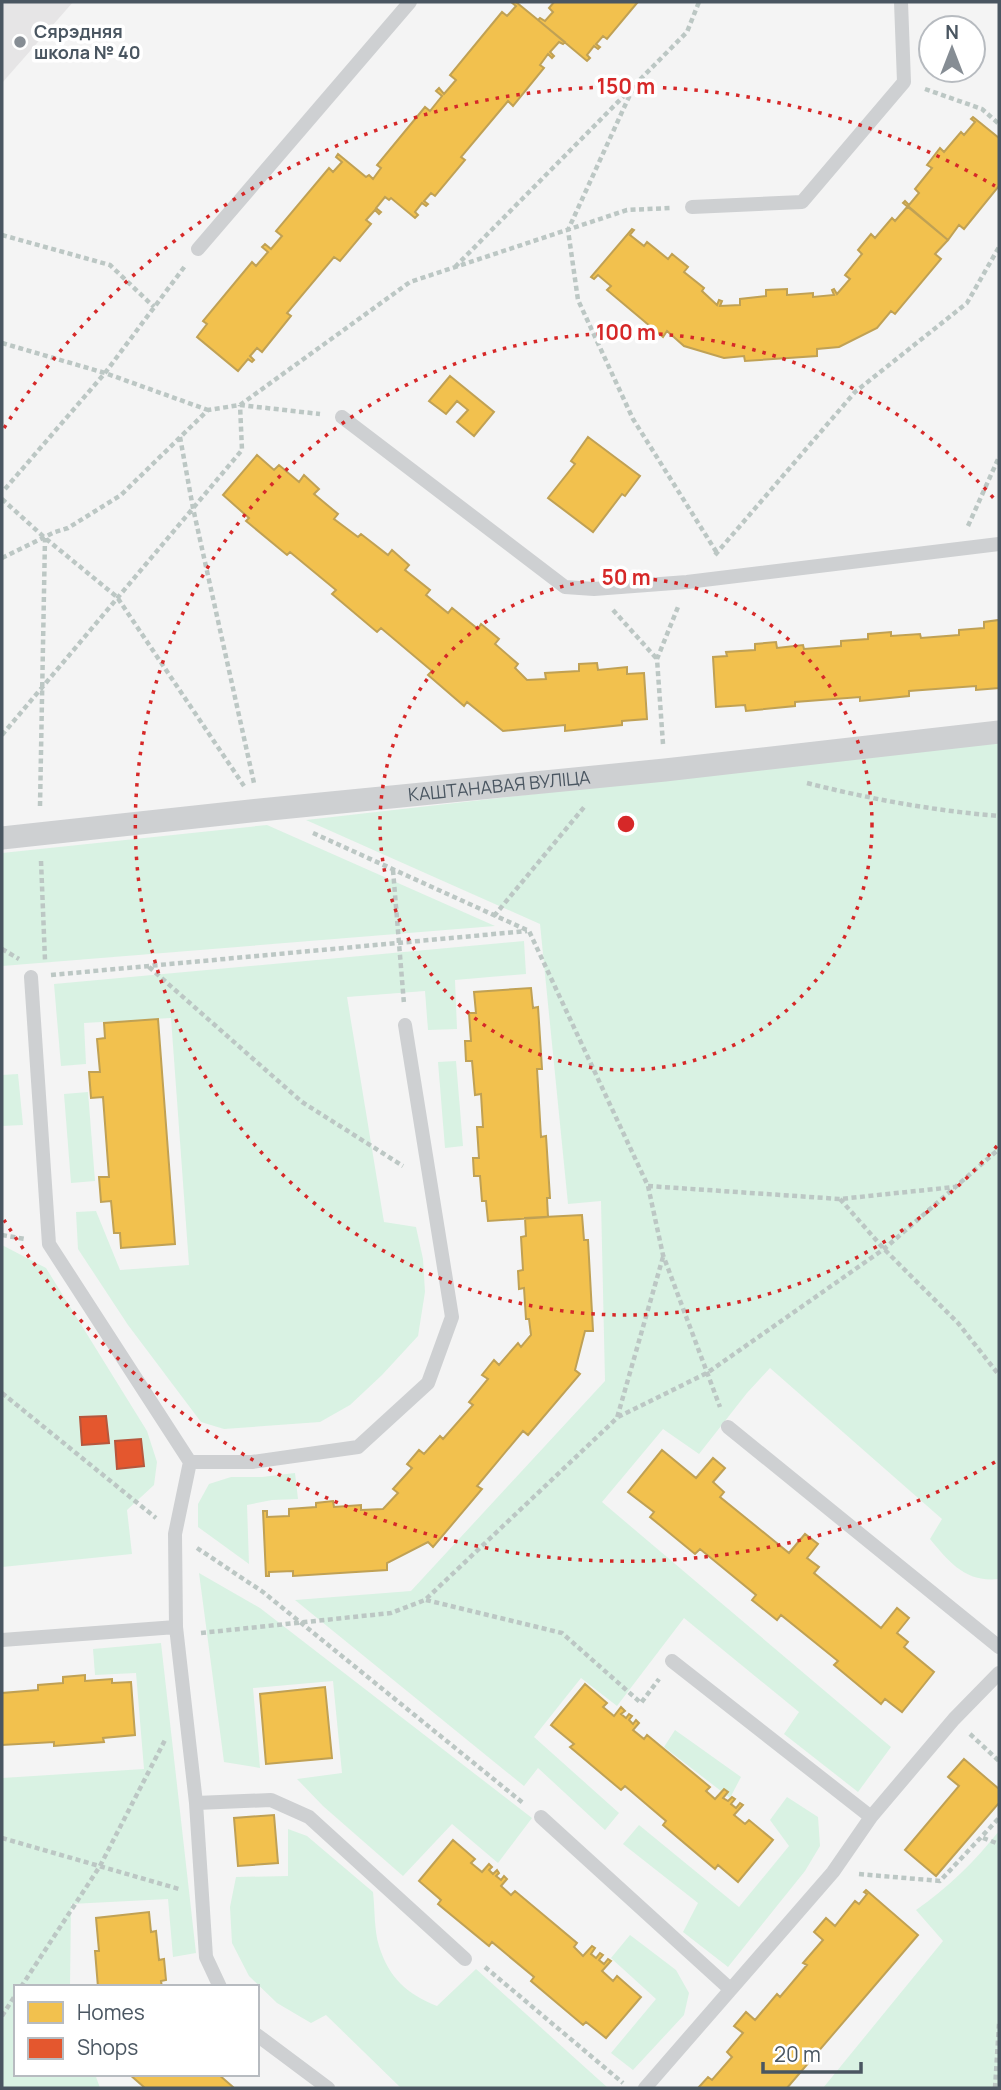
<svg xmlns="http://www.w3.org/2000/svg" width="1001" height="2090" viewBox="0 0 1001 2090" font-family="Manrope,sans-serif">
	<style>
		.education { fill: #e6e5e6 }
		.green { fill: #d9f2e3 }
		.homes { fill: #f2c14e; stroke: #c0a154; stroke-width: 2 }
		.shops { fill: #e4572e; stroke: #b6573d; stroke-width: 2 }
		.lines { fill: none; stroke-linecap: round; stroke-linejoin: round }
		.path { stroke: #bcc7c4; stroke-width: 4.5; stroke-dasharray: 5 3.5; stroke-linecap: butt }
		.service { stroke: #ced0d2; stroke-width: 14 }
		.pedestrian { stroke: #ced0d2; stroke-width: 23 }
		.ring { fill: none; stroke: #d62828; stroke-width: 3.5; stroke-dasharray: 3.5 7 }
		.poi-dot { fill: #868d94; stroke: #fff; stroke-width: 2.5 }
		.labels { text-anchor: middle; stroke-width: 7; stroke-linejoin: round; paint-order: stroke }
		.poi-label { font-size: 18px; font-weight: bold; fill: #4a5661; stroke: #fff; text-anchor: start }
		.street-label { font-size: 18px; fill: #4a5661; stroke: #fff }
		.centre { fill: #d62828; stroke: #fff; stroke-width: 3.5 }
		.ring-label { font-size: 21px; text-anchor: middle; font-weight: bold; fill: #d62828; stroke: #fff; stroke-width: 7; stroke-linejoin: round; paint-order: stroke }
	</style>
	<rect width="100%" height="100%" fill="#f4f4f4"/>
	<path class="education" d="M2 2H73L2 83Z"/>
	<path class="green" d="M999 741V1579C966 1583 949 1562 930 1539L942 1519 770 1368 747 1393 699 1454 663 1429 602 1502 891 1747 858 1792 784 1734 799 1712 684 1618 617 1706 581 1678 534 1737 619 1813 605 1830 538 1768 524 1786 295 1600 411 1591 605 1381 601 1201 568 1204 540 924 306 820Z
		M267 825 495 926 2 966V853Z
		M524 941 526 974 455 980 457 1029 428 1030 425 991 347 997 384 1222 416 1227 423 1259 425 1292 418 1336 382 1375 350 1405 320 1422 224 1429 201 1422 128 1325 78 1249 76 1212 96 1211 120 1270 189 1265 171 1018 84 1023 86 1064 61 1066 54 984Z
		M456 1061 463 1146 445 1148 438 1062Z
		M18 1074 23 1125 2 1126V1075Z
		M88 1092 95 1181 71 1183 64 1094Z
		M2 1245 46 1268 147 1431 157 1462 154 1485 127 1510 132 1554 2 1567Z
		M295 1473 298 1499 272 1500 247 1505 249 1564 198 1527V1504L209 1484 231 1477H262Z
		M199 1573 260 1608 532 1818 498 1863 452 1824 403 1876 323 1806 297 1779 342 1773 333 1681 253 1688 260 1768 224 1762Z
		M161 1643 196 1953 173 1957 168 1899 71 1904 70 1987H16V2074H95L100 2088H2V1778L144 1769 136 1673 95 1675 93 1649Z
		M675 1730 741 1777 730 1798 664 1747Z
		M787 1797 818 1817 820 1846 805 1871 728 1967 683 1932 698 1903 623 1844 639 1825 739 1907 789 1846 770 1820Z
		M288 1829 307 1836 373 1892C375 1909 374 1930 379 1946 389 1978 407 1994 437 2006L476 1969 608 2088H401L326 2015 311 2023 277 2003 249 1976 232 1943 230 1907 236 1877 288 1876Z
		M999 1831V2088H823L943 1941 916 1910C948 1888 975 1861 999 1831Z
		M630 1935 676 1970 689 1993 684 2015 633 2070 611 2053 656 1999 611 1958Z"/>
	<path class="homes" d="M511 2H516L565 42 563 44 559 42 550 52 554 56 552 58 548 54 540 65 544 68 513 106 508 101 461 157 465 160 435 196 431 193 424 201 428 204 426 206 422 203 415 212 418 215 415 218 391 198 389 200 385 197 376 208 381 212 379 214 375 210 366 220 371 224 340 261 334 257 287 313 291 316 262 352 257 348 250 356 254 360 252 362 248 359 238 371 197 337 207 324 203 321 252 262 256 266 268 252 262 247 265 244 271 249 282 236 276 231 329 168 333 172 342 162 336 157 338 154 366 177 369 175 373 179 381 168 377 165 425 107 430 111 442 96 436 91 439 88 444 94 456 80 450 75 502 12 507 16 516 6Z
		M554 2H636L637 3 607 39 603 36 596 44 600 47 598 49 594 46 587 55 590 58 587 61 538 20 540 18 545 21 553 12 549 8Z
		M973 117 999 138V186L964 229 959 225 948 240 903 203 905 201 909 205 919 193 915 189 932 168 927 165 940 148 944 152 961 132 964 135 975 122 971 119Z
		M908 206 948 240 935 254 941 259 895 314 891 311 877 328 839 347 817 349V356L745 361 744 356 724 358 684 346 667 331 663 337 607 290 611 286 598 275 594 279 591 277 632 229 634 230 630 235 644 246 647 242 668 259 672 254 688 267 684 272 704 288 702 291 717 305 719 300 722 301 720 306 740 305V299L766 296V290L787 289V295L813 293V297L834 295 832 290 834 289 837 294 850 279 845 275 862 254 858 250 871 234 875 238 892 218 895 221Z
		M450 376 494 412 474 436 457 422 468 410 457 401 446 414 429 401Z
		M588 437 640 476 625 496 622 494 593 532 548 498 575 464 571 461Z
		M257 455 274 470 279 465 299 482 304 475 319 489 314 494 338 514 334 519 358 537 361 534 388 555 392 550 409 565 405 570 430 590 426 595 448 613 452 608 478 629 481 624 499 639 495 644 518 664 515 668 527 680 546 679 545 673 579 671V664L597 663 598 670 627 667V674L644 673 647 719 622 721V725L565 731V725L503 731 467 702 464 706 428 675 432 671 381 628 377 632 332 594 336 590 290 552 287 555 246 521 249 518 223 495Z
		M999 620V688L976 690V686L909 691V696L860 701V697L795 702V706L746 711 745 705 716 707 713 657 727 656 726 652 755 650V644L776 642 777 648 803 645 804 649 841 646V641L868 639V634L891 632V636L920 634 921 638 959 635V630L984 628V622Z
		M531 988 533 1008 538 1007 542 1069H537L541 1137 546 1136 550 1198H547L548 1217 488 1221 486 1201H482L480 1176H474L473 1158H479L477 1127H483L481 1094 475 1095 472 1061H466L465 1041H471L469 1013H476L474 992Z
		M158 1019 175 1244 121 1248 120 1233H114L111 1201 101 1202 99 1177H109L103 1097 91 1098 89 1072H100L97 1039 105 1038 104 1023Z
		M582 1215 584 1240H588L593 1331H585L575 1370 580 1374 528 1435 523 1431 477 1486 482 1489 433 1547 428 1542 387 1563V1570L293 1576V1571L269 1572V1576H266L263 1511H267V1517L289 1516V1509L316 1507V1503L333 1501 334 1507 361 1505V1510L383 1509 398 1493 393 1489 412 1468 407 1464 419 1450 424 1454 440 1436 443 1439 473 1405 469 1402 488 1379 482 1375 494 1360 499 1365 518 1343 521 1347 531 1335 529 1319H526L524 1288 519 1289 518 1271 523 1270 521 1237 526 1236 525 1218Z
		M662 1450 696 1478 713 1458 725 1468 713 1482 724 1492 720 1497 789 1553 805 1534 818 1544 807 1558 819 1567 814 1573 881 1628 897 1608 909 1618 897 1633 908 1642 904 1647 934 1672 902 1712 885 1699 881 1704 834 1665 838 1661 781 1615 777 1620 752 1600 756 1595 700 1549 695 1554 650 1517 654 1512 628 1492Z
		M85 1675V1681L112 1679V1683L131 1682 135 1735 103 1738 104 1742 54 1746V1742L2 1745V1693L38 1690V1685L63 1683V1677Z
		M585 1684 607 1703 603 1707 614 1716 621 1707 625 1711 621 1714 626 1718 629 1714 632 1716 629 1720 633 1724 636 1720 639 1723 633 1730 644 1739 647 1735 710 1787 706 1791 715 1799 724 1789 728 1792 723 1798 728 1801 732 1797 735 1799 731 1804 736 1808 740 1803 743 1805 734 1815 745 1824 749 1820 773 1840 738 1882 718 1865 715 1869 663 1825 666 1821 625 1786 621 1790 570 1747 574 1744 551 1725Z
		M325 1687 332 1758 266 1764 260 1694Z
		M964 1759 999 1789V1803L936 1876 905 1850 959 1786 948 1777Z
		M274 1815 278 1863 238 1866 234 1818Z
		M453 1840 475 1859 471 1863 482 1872 489 1864 492 1867 489 1870 493 1874 497 1870 499 1873 496 1876 501 1880 504 1876 507 1879 501 1886 511 1895 515 1891 577 1943 574 1947 583 1956 592 1946 595 1948 591 1954 596 1958 600 1953 603 1955 599 1960 604 1964 608 1959 611 1961 602 1971 613 1981 617 1976 641 1997 606 2038 586 2022 583 2025 531 1981 534 1977 492 1942 489 1946 438 1904 441 1900 419 1881Z
		M866 1890 918 1935 787 2088H698L708 2077 712 2080 732 2057 727 2052 743 2033 734 2026 746 2012 755 2020 777 1994 780 1997 807 1965 803 1963 823 1940 814 1932 826 1918 835 1926 855 1901 859 1904 867 1894 864 1892Z
		M149 1912 151 1932 156 1931 159 1960 164 1959 166 1980 161 1981 162 1987H98L95 1951H99L96 1918Z
		M129 2074H218L233 2087 231 2088H145Z"/>
	<path class="shops" d="M106 1416 109 1443 82 1445 80 1417Z
		M141 1439 144 1466 117 1469 115 1441Z"/>
	<g class="lines">
		<path class="path" d="M633 88 568 230 578 300 633 419 717 553 715 555
			M925 89 982 109 999 124
			M2 235 110 265 154 307
			M455 267 687 32 699 2
			M2 343 105 373 208 410
			M240 405 410 282 627 210 671 208
			M180 437 193 508 254 783
			M5 489 105 373 185 266
			M2 499 45 538 117 597 244 786
			M968 526 999 457
			M715 555 855 392 967 303 999 247
			M2 558 55 532 68 528 121 495 208 410 240 405 320 414
			M613 610 657 659
			M2 735 242 450 240 405
			M663 744 657 659 678 607
			M807 783C870 799 935 811 999 816
			M40 806 45 538
			M313 833 529 931 648 1186 663 1255 720 1407
			M41 861 45 960
			M393 870 404 1004
			M494 916 585 806
			M2 949 19 959
			M149 967 302 1102 403 1166
			M51 975 527 931
			M648 1186 840 1199 954 1187
			M840 1199 884 1249 958 1323 999 1375
			M2 1235 25 1239
			M2 1393 156 1518
			M618 1417 707 1373 884 1249 999 1149
			M197 1548 263 1592 523 1803
			M426 1600 562 1633 641 1703 659 1679
			M201 1633 391 1613 425 1600 617 1418 663 1257
			M970 1734 999 1761
			M2 1838 179 1889
			M983 1838 999 1844
			M859 1874 940 1881 999 1818
			M485 1967 623 2083
			M21 1987 100 1866 165 1740
			M2 2016 16 1994
			M995 2088 999 2024"/>
		<path class="service" d="M692 207 802 202 904 82 901 2
			M198 249 410 2
			M342 417 565 587 594 589 687 582 999 544
			M31 977 49 1244 190 1462
			M728 1427 999 1647
			M176 1627 196 1803 206 1957 220 1987
			M2 1640 176 1627 175 1534 190 1462H252L358 1447 428 1383 452 1317 405 1025
			M672 1661 871 1817
			M196 1803 271 1800 309 1817 465 1959
			M541 1817 730 1989
			M257 2035 328 2088
			M645 2088 833 1872 871 1817 954 1719 999 1673"/>
		<path class="pedestrian" id="s1" d="M2 838 260 810 665 770 999 732"/>
	</g>
	<g class="ring">
		<circle cx="626" cy="824" r="246"/>
		<path d="M997 1146A491 491 0 1 1 997 502"/>
		<path d="M995 1462A737 737 0 0 1 4 1220M4 428A737 737 0 0 1 995 186"/>
	</g>
	<circle class="poi-dot" cx="20" cy="42" r="7"/>
	<g class="labels">
		<g class="poi-label">
			<text x="34" y="38">Сярэдняя<tspan x="34" dy="21">школа № 40</tspan></text>
		</g>
		<g class="street-label">
			<text dy="6" stroke="none"><textPath href="#s1" startOffset="500">КАШТАНАВАЯ ВУЛІЦА</textPath></text>
		</g>
	</g>
	<circle cx="626" cy="824" r="10" class="centre"/>
	<g class="ring-label">
		<text x="626" y="94">150 m</text>
		<text x="626" y="340">100 m</text>
		<text x="626" y="585">50 m</text>
	</g>
	<rect width="1001" height="2090" fill="none" stroke="#4a5661" stroke-width="7"/>
	<rect x="14" y="1985" width="245" height="91" fill="#ffffff" stroke="#b7bbc0" stroke-width="2"/>
	<rect x="28" y="2002" width="35" height="21" fill="#f2c14e" stroke="#b7bbc0" stroke-width="2"/>
	<text x="77" y="2020" font-size="21" fill="#4a5661">Homes</text>
	<rect x="28" y="2038" width="35" height="21" fill="#e4572e" stroke="#b7bbc0" stroke-width="2"/>
	<text x="77" y="2055" font-size="21" fill="#4a5661">Shops</text>
	<g transform="translate(952 49)"><circle r="33" fill="#ffffff" stroke="#b7bbc0" stroke-width="2"/>
	<path d="M0-5L12 26L0 18L-12 26Z" fill="#868d94"/>
	<text y="-10" font-size="19" font-weight="bold" text-anchor="middle" fill="#4a5661">N</text>
	</g>
	<path d="M763 2062v10h98v-10" fill="none" stroke="#4a5661" stroke-width="3.5"/>
	<text x="774" y="2062" font-size="21" fill="#4a5661" stroke="#ffffff" stroke-width="5" paint-order="stroke">20 m</text>
</svg>
